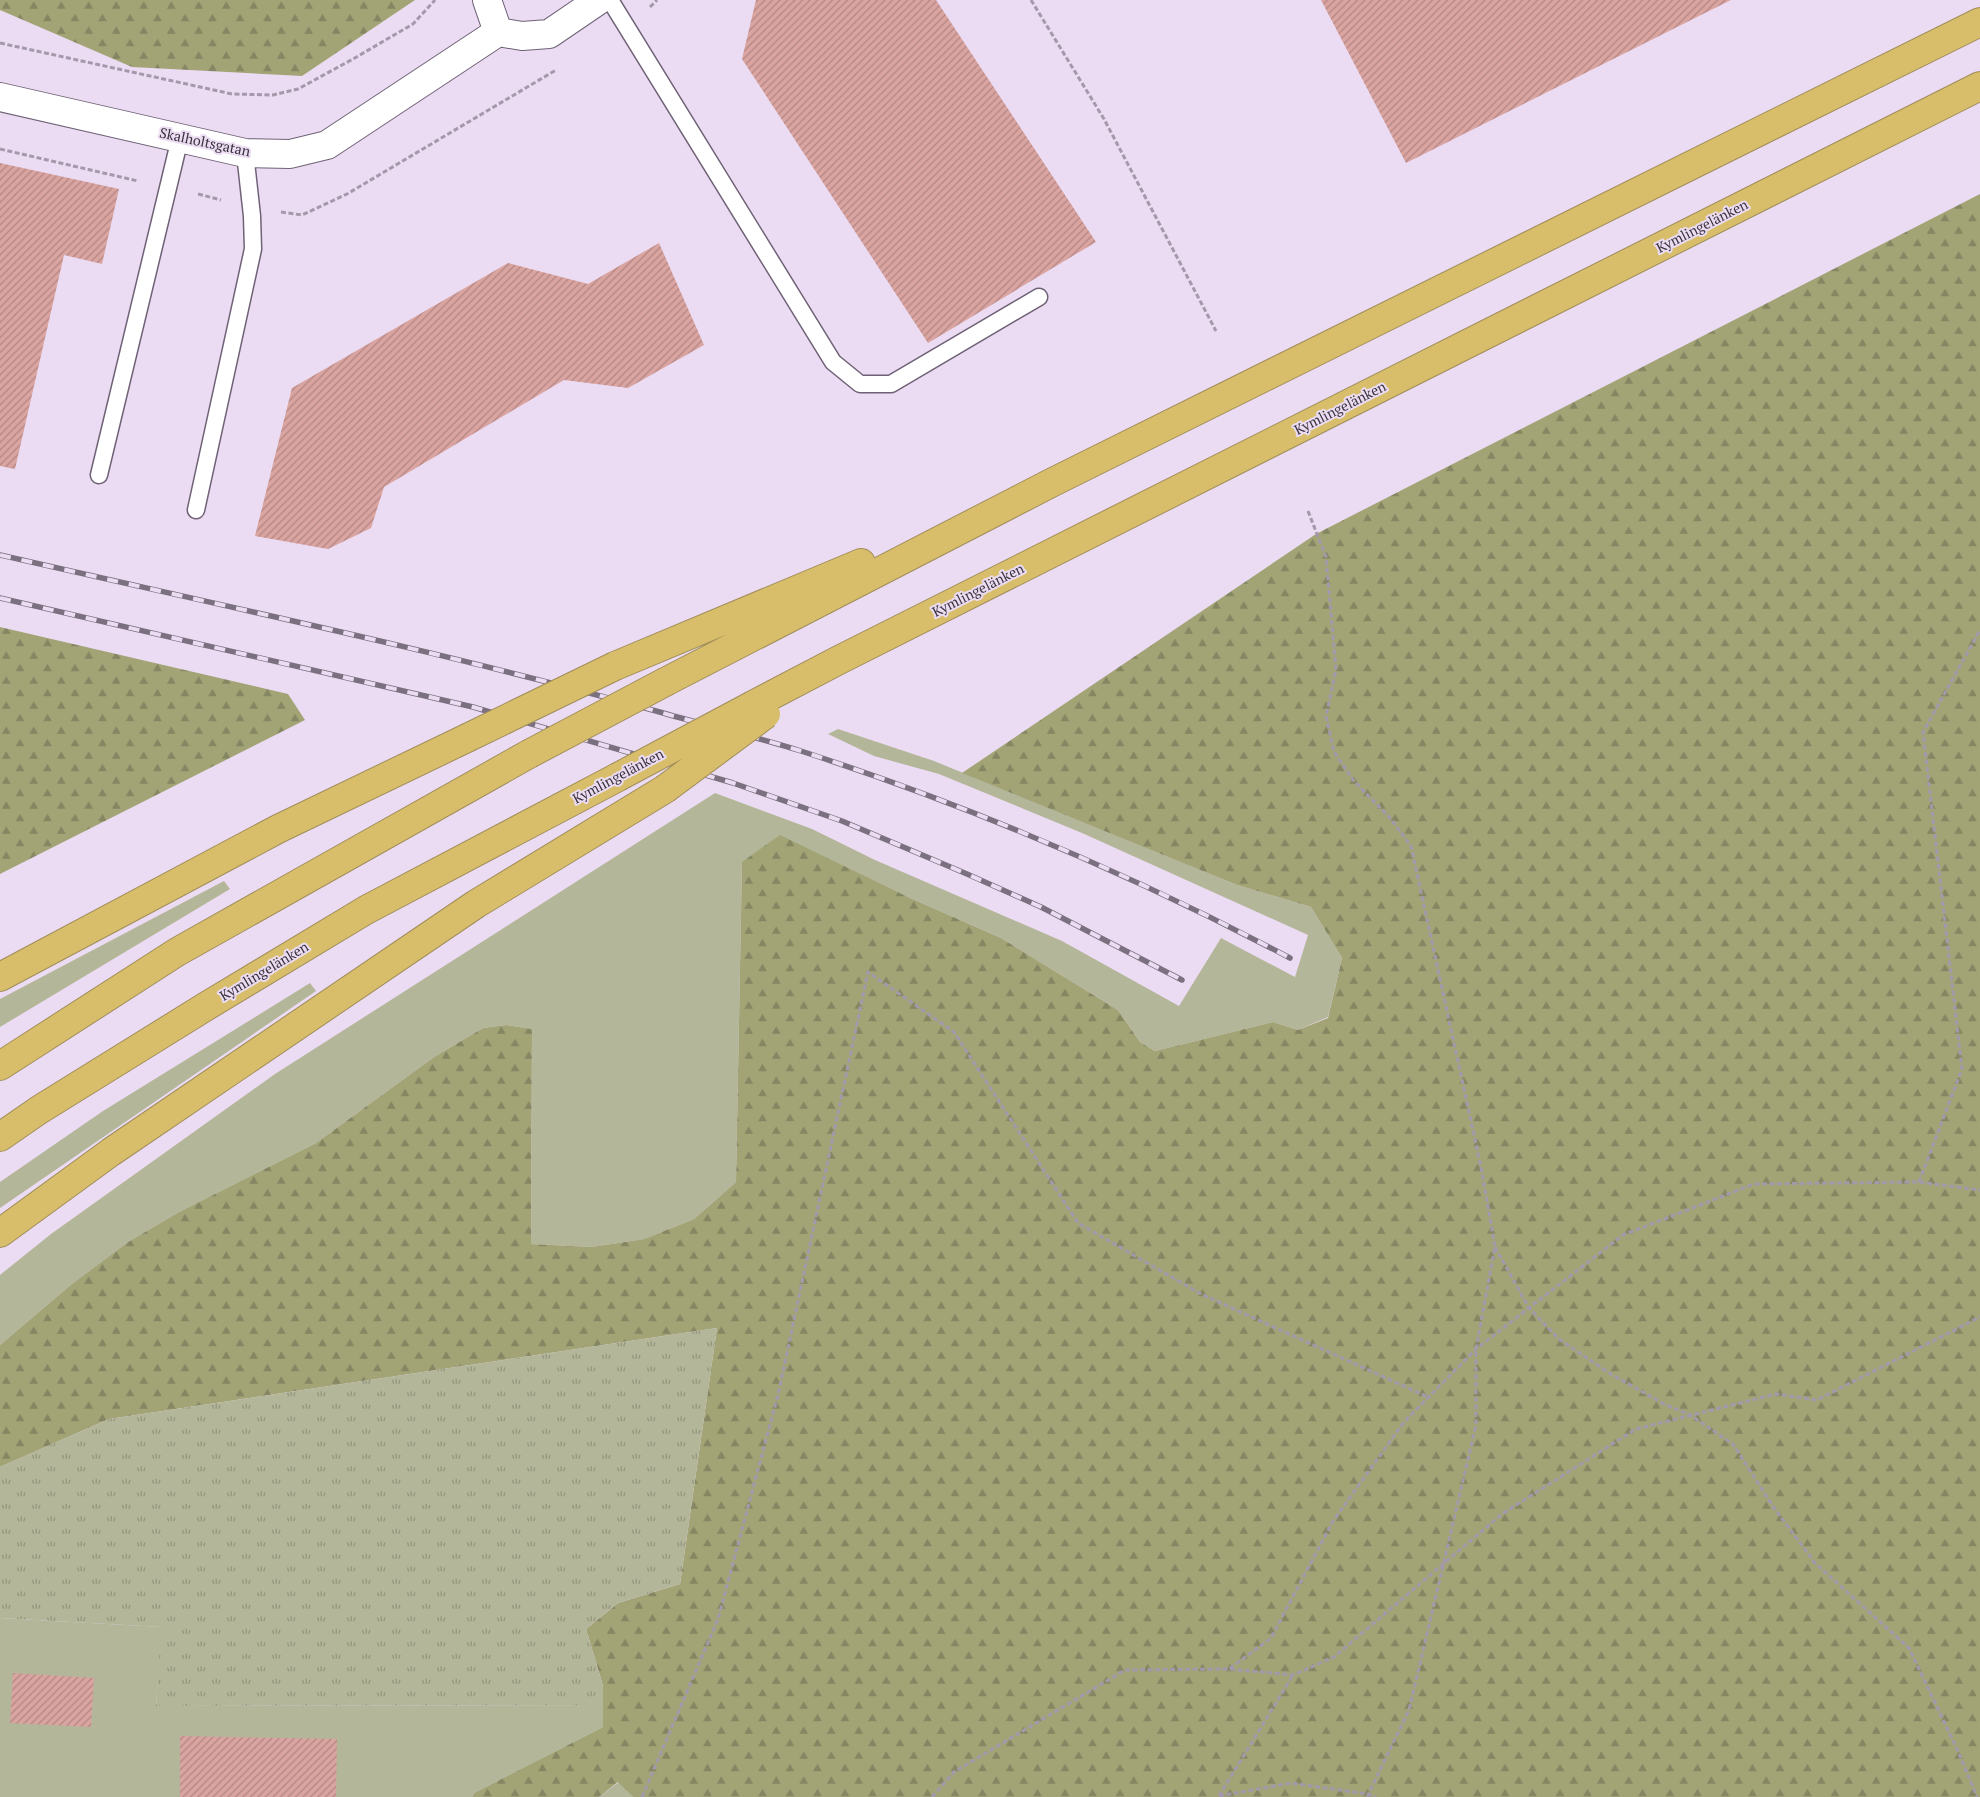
<svg xmlns="http://www.w3.org/2000/svg" width="1980" height="1797" font-family="'PT Serif',serif">
<style>
.green{fill:#b4b699}
.forest{fill:url(#forest-firs)}
.park{fill:url(#park-tufts)}
.building{fill:url(#building-hatch)}
.lines{fill:none;stroke-linecap:round;stroke-linejoin:round}
.lane-casing{stroke:#6f6276;stroke-width:19}
.street-casing{stroke:#6f6276;stroke-width:30}
.highway-casing{stroke:#a08d5a;stroke-width:30}
.path{stroke:#a499aa;stroke-width:3;stroke-dasharray:5 2.5;stroke-linecap:butt}
.lane{stroke:#fff;stroke-width:16}
.street{stroke:#fff;stroke-width:28}
.highway{stroke:#d8be6a;stroke-width:28}
.rail-casing{stroke:#7a707f;stroke-width:5.5}
.rail{stroke:#ebdcf3;stroke-width:4;stroke-dasharray:11;stroke-linecap:butt}
.highway-bridge-casing{stroke:#a08d5a;stroke-width:30;stroke-linecap:butt}
.highway-bridge{stroke:#d8be6a;stroke-width:28}
.labels{text-anchor:middle;stroke-width:4;stroke-linejoin:round;paint-order:stroke}
.street-label{font-size:14px;fill:#39333c;stroke:#ebdcf3}
</style>
<defs>
<pattern id="forest-firs" width="22" height="20" patternUnits="userSpaceOnUse" patternTransform="scale(1.25)"><rect width="22" height="20" fill="#a2a476"/><path d="M5 1l3.5 6h-7zM16 11l3.5 6h-7z" fill="#858662"/></pattern>
<pattern id="park-tufts" width="24" height="20" patternUnits="userSpaceOnUse" patternTransform="scale(1.25)"><rect width="24" height="20" fill="#b4b699"/><path d="M3 7l-1-3M5 7V3M7 7l1-3M15 17l-1-3M17 17v-4M19 17l1-3" fill="none" stroke="#93957e"/></pattern>
<pattern id="building-hatch" width="6" height="6" patternUnits="userSpaceOnUse" patternTransform="scale(1.25)"><rect width="6" height="6" fill="#daa4a0"/><path d="M-1 1l2-2M0 6l6-6M5 7l2-2" fill="none" stroke="#b28684"/></pattern>
</defs>
<rect width="100%" height="100%" fill="#ebdcf3"/>
<path class="green" d="M838,729l96,32 303,124 74,22 31,51 -14,59 -30,13 -25,-8 -118,29 -15,-9 -22,-32 -117,-72 -93,-41 -166,-35 -6,320 -42,37 -50,20 -52,8 -61,-3 1,-215 -26,-4 -23,3 -49,29 -118,86 -137,69 -51,30 -55,41 -73,62v-70l51,-41 224,-160 440,-281 97,36 63,31 187,81 117,65 42,-68 74,39 13,-42 -226,-102 -143,-59 -65,-18 -46,-22z
M224,881l6,8 -230,138v-28z
M310,983l6,8 -316,217v-26l103,-71z
M0,1618l162,9 -6,79 447,-1v22l-129,66 -2,4h-472z
M619,1782l14,15h-34z"/>
<path class="forest" d="M0,0h415l-113,76 -170,-9 -132,-57z
M1980,194v1603h-1347l-15,-15 -19,15h-127l2,-4 129,-66v-41l-17,-57 32,-26 62,-19 37,-256 -608,91 -109,48v-122l73,-62 55,-41 51,-30 137,-69 118,-86 49,-29 23,-3 26,4 -1,215 61,3 52,-8 50,-20 42,-37 6,-320 38,-27 128,62 93,41 117,72 22,32 15,9 118,-29 25,8 30,-12 14,-60 -31,-51 -74,-22 -275,-112 354,-239z
M0,627l288,67 17,26 -305,154z"/>
<path class="park" d="M717,1328l-37,256 -62,19 -32,26 17,57v19l-447,1 5,-79 -161,-9v-151l109,-48z"/>
<path class="building" d="M756,0h180l160,242 -168,101 -186,-284z
M1321,0h410l-325,163z
M0,163l119,26 -17,75 -38,-9 -49,214 -15,-3z
M659,243l45,102 -76,43 -64,-8 -180,107 -13,41 -43,21 -73,-13 37,-148 216,-125 80,21z
M13,1673l81,5 -3,49 -81,-4z
M180,1736l157,3 -1,58h-156z"/>
<g class="lines">
<g class="lane-casing">
<path id="lane" d="M610,0l223,362 27,22h31l148,-87
M99,475l81,-337
M196,510l57,-261 -1,-33 -7,-63"/>
</g>
<g class="street-casing">
<path id="street" d="M487,0l11,32
M0,97l245,56 45,1 37,-9 171,-113 24,4 27,-2 50,-34"/>
</g>
<g class="highway-casing">
<path id="highway" d="M615,666l246,-103
M667,681l386,-199 927,-460
M753,705l86,-45 1141,-574
M0,977l278,-148 189,-91
M0,1066l177,-114 352,-198
M0,1137l39,-27 166,-103 161,-97 252,-133
M0,1233l111,-81 365,-248 189,-115"/>
</g>
<path class="path" d="M1031,0l73,119 112,212
M650,7l7,-7
M0,43l232,51 41,1 25,-6 55,-30 60,-35 22,-24
M0,149l138,32
M198,194l23,6
M281,212l21,3 45,-21 209,-124
M1308,511l18,46 10,113 -10,46 8,36 20,29 37,38 20,27 70,321 14,80 -19,102v76l-33,141 -34,144 -42,87
M1919,1182l43,-113 -39,-337 57,-102
M1495,1247l34,61 30,31 50,34 55,31 26,11 43,29 39,61 43,58 94,85 49,103 19,46
M1230,1669l63,6 41,-18 168,-143 134,-85 140,-35 41,6 163,-83
M1219,1796l72,-13 77,11 8,3
M1219,1796l74,-121
M642,1797l76,-178 60,-224 90,-423 86,60 124,191 123,71 227,103
M932,1797l22,-25 171,-102 104,-1 42,-31 62,-117 71,-99 72,-73 147,-114 131,-51 165,-2 61,8"/>
<use href="#lane" class="lane"/>
<use href="#street" class="street"/>
<use href="#highway" class="highway"/>
<g class="rail-casing">
<path id="rail" d="M0,555c219,50 440,96 656,156 48,14 98,25 145,40 169,55 332,124 489,207
M0,598l473,109 260,76 109,38 125,53 74,33 141,73"/>
</g>
<use href="#rail" class="rail"/>
<g class="highway-bridge-casing">
<path id="highway-bridge" d="M467,738l148,-72
M529,754l138,-73
M618,777l135,-72
M665,789l101,-75"/>
</g>
<use href="#highway-bridge" class="highway-bridge"/>
</g>
<g class="labels">
<g class="street-label">
<text transform="translate(205 142) rotate(12)" y="5">Skalholtsgatan</text>
<text transform="translate(1702 226) rotate(-27)" y="5">Kymlingelänken</text>
<text transform="translate(1340 408) rotate(-27)" y="5">Kymlingelänken</text>
<text transform="translate(978 590) rotate(-27)" y="5">Kymlingelänken</text>
<text transform="translate(618 776) rotate(-28)" y="5">Kymlingelänken</text>
<text transform="translate(264 971) rotate(-31)" y="5">Kymlingelänken</text>
</g>
</g>
</svg>
